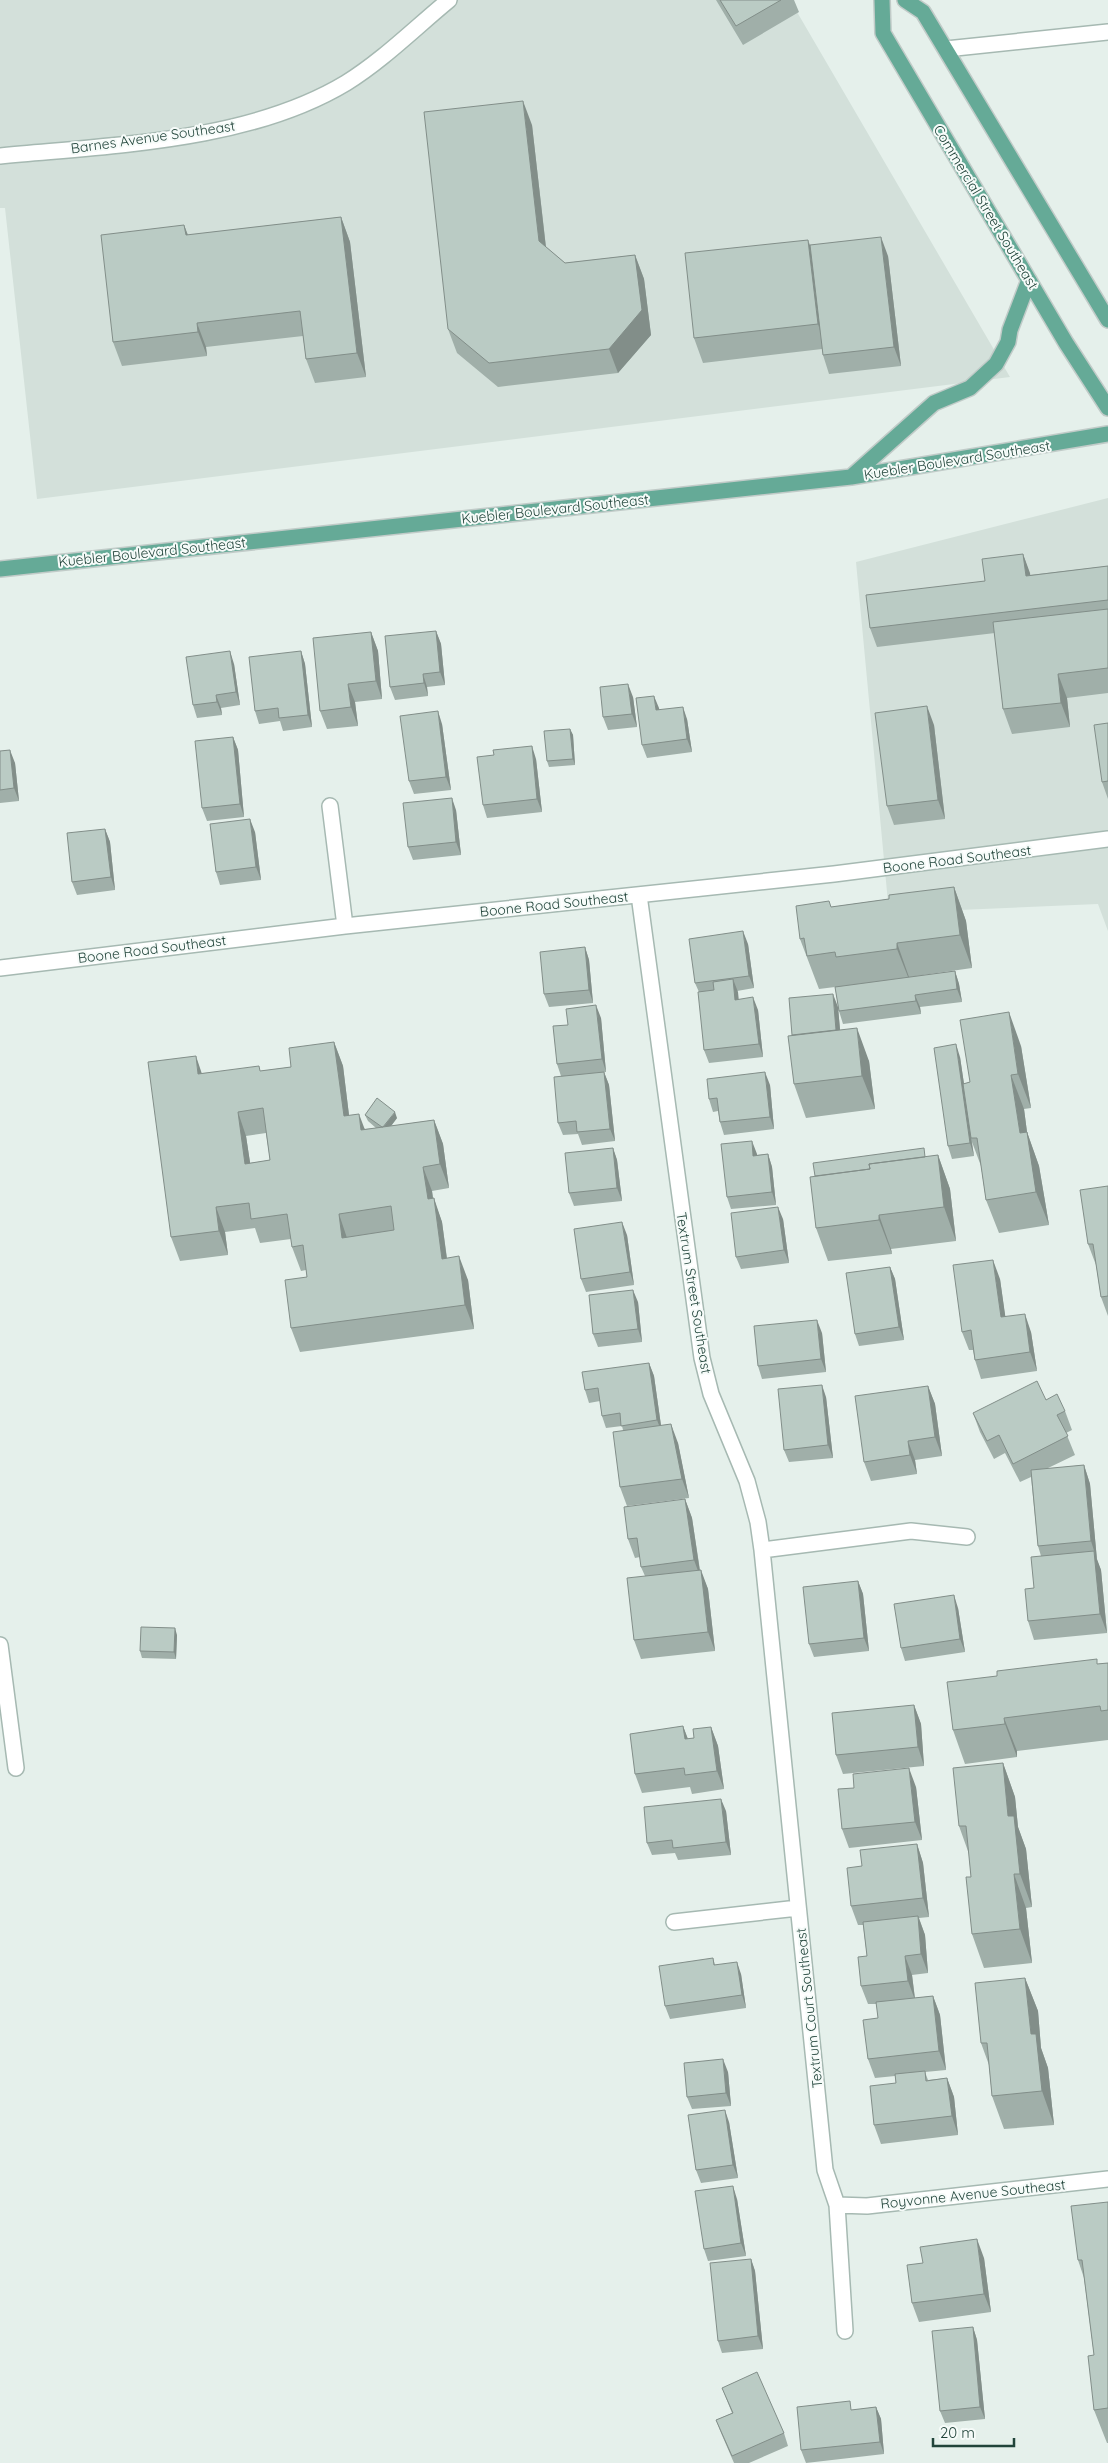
<svg xmlns="http://www.w3.org/2000/svg" width="1108" height="2463" font-family="Quicksand,sans-serif">
<style>
.built{fill:#d3e0da}
.lines{fill:none;stroke-linecap:round;stroke-linejoin:round}
.minor-casing{stroke:#a6b9b2;stroke-width:18}
.major-casing{stroke:#c1cbc8;stroke-width:18}
.minor{stroke:#fff;stroke-width:15}
.major{stroke:#65aa97;stroke-width:15}
.wall{fill:#a0afa9;fill-rule:evenodd}
.shaded-wall{fill:#828e89}
.building{fill:#bacbc4;stroke:#828e89;fill-rule:evenodd}
.labels{text-anchor:middle;stroke-width:4;stroke-linejoin:round;paint-order:stroke}
.street-label{font-size:14px;fill:#21443a;stroke:#f6fbf9}
</style>
<rect width="100%" height="100%" fill="#e5f0eb"/>
<path class="built" d="M0,0h790l220,377 -973,122 -32,-291h-5z
M1108,498v433l-10,-27 -209,9 -33,-351z"/>
<g class="lines">
<g class="minor-casing">
<path id="minor" d="M946,49l162,-17
M0,156c112,-11 248,-14 346,-73 37,-23 69,-55 103,-83
M330,806l15,120
M639,895l63,463 9,36 36,87 11,41 4,28 63,620 12,35 8,126
M0,968l345,-42 489,-52 274,-35
M762,1550l149,-19 56,6
M0,1645l16,123
M674,1922l124,-14
M837,2205l30,1 241,-27"/>
</g>
<g class="major-casing">
<path id="major" d="M882,0l1,33 183,310 42,65
M905,0l18,12 185,308
M851,477l83,-74 36,-15 26,-24 12,-22 2,-12 19,-50
M0,569l851,-92 257,-43"/>
</g>
<use href="#minor" class="minor"/>
<use href="#major" class="major"/>
</g>
<path class="wall" d="M716,0h78l5,12 -56,33z
M532,125l14,122 19,16 70,-8 9,24 7,56 -33,38 -120,14 -41,-34 -9,-24z
M341,217l9,25 16,135 -51,6 -9,-24 -3,-23 -97,11 1,9 -85,10 -9,-24 71,-117 4,10z
M810,245l78,11 13,110 -72,8 -6,-19 -1,-6 -119,14 -9,-25z
M1023,554l7,21 78,-9v127l-41,5 3,29 -58,7 -9,-25 -8,-76 -118,14 -7,-19 115,-47z
M436,631l5,13 4,41 -18,2 1,9 -33,4 -5,-13z
M371,632l7,19 4,48 -27,3 3,24 -31,3 -7,-18z
M301,651l4,13 7,63 -29,4 -3,-10 -21,3 -4,-13z
M234,664l6,41 -19,3 1,7 -25,3 -4,-13z
M633,697l4,30 -29,3 -5,-13z
M659,708v2l28,9 5,33 -45,6 -5,-13z
M1108,723v76l-6,-17z
M442,724l9,66 -37,4 -5,-13z
M934,725l11,94 -51,6 -7,-19z
M570,729l3,6 2,30 -26,2 -2,-6z
M233,737l5,13 6,67 -37,4 -5,-13z
M0,751l15,12 4,38 -19,2z
M494,755l42,4 6,53 -55,6 -4,-13z
M456,810l5,45 -48,5 -5,-13z
M105,829l5,13 5,48 -38,5 -5,-13z
M255,832l6,48 -41,5 -4,-13z
M954,887l12,34 6,47 -63,9 46,-6 4,13 3,18 -42,5 1,7 -78,10 -4,-13 -4,-24 -16,2 -19,-50 31,-32 58,-8z
M748,944l6,44 -17,3 1,8 20,11 5,47 -54,6 -5,-13 -5,-58 -4,-9z
M585,947l4,13 4,43 -44,4 -5,-13z
M838,1007l2,23 29,31 6,48 -69,9 -12,-34 -2,-49z
M601,1018l5,54h-2l5,13 6,56 -33,4 -4,-11 -15,1 -5,-12 3,-47 -4,-12 11,-39z
M334,1042l9,24 6,49 16,14 11,-1 -8,-7 -3,-6 32,3 -6,8 43,-6 9,24 6,44 -17,3 1,7 9,24 5,36 21,22 6,49 -174,23 -9,-24 16,-51 -1,-7 -5,1 -9,-24 -1,-8 -31,4 -5,-15 -30,4 3,23 -48,6 -9,-24 31,-164 59,-2 30,-4zM266,1133l4,27 -20,3 -4,-27z
M1021,1046l10,62 -7,1 3,23 12,34 10,59 -50,8 -13,-33 -5,-34 -9,-24 2,14 -22,3 -4,-13 12,-89 4,27 6,-2z
M770,1085l4,44 -50,6 -4,-13 -2,-11 -5,1 -4,-13z
M613,1148l4,12 5,41 -48,5 -5,-13z
M757,1154v1l11,-1 4,13 4,38 -45,4 -4,-12z
M938,1155l12,34 6,52 -65,8 1,5 -64,7 -12,-33 111,-71z
M1108,1186v130l-7,-19 -5,-32 -8,-21z
M783,1219l6,44 -48,6 -5,-12z
M627,1235l7,50 -48,7 -5,-13z
M890,1267l5,12 9,61 -45,6 -4,-12z
M1000,1279l5,37 26,16 6,39 -56,8 -6,-19 -2,-10h-4l-7,-18z
M638,1302l4,40 -44,5 -5,-13z
M822,1333l4,39 -64,7 -4,-13z
M649,1363l5,13 7,49 17,18 11,55 -62,8 -7,-19 3,-57 -1,-4 -16,2 -4,-12 -2,-15 -11,2 -4,-13z
M928,1386l7,18 7,52 -27,4 2,14 -46,7 -7,-19z
M826,1397l7,61 -44,4 -5,-12z
M1046,1400l19,11 7,19 -6,3 9,22 -29,14 38,-4 6,19 7,76 4,10 6,63 -73,7 -6,-19 6,-33 7,-32 -3,-10 -7,-69 -11,5 -15,-29 -11,6 -14,-27 -7,-19z
M685,1499l7,19 8,52 8,19 7,62 -74,8 -7,-19 11,-64 -4,-9 -1,-10 -5,1 -7,-19z
M858,1581l5,13 6,57 -55,6 -5,-13z
M958,1608l7,44 -60,9 -4,-13z
M177,1635l-1,24 -34,-1 -2,-7z
M1108,1663v77l-91,11v6l-52,7 -12,-34 145,-66z
M914,1705l7,19 3,42 -81,8 -7,-19z
M683,1726l5,13 6,-1 17,-11 7,19 6,43 -32,5 -2,-7 -48,6 -7,-19z
M1003,1763l12,34 3,30 8,22 6,58 -6,1 6,55 -48,5 -12,-34 -1,-57 -2,-23 -10,-28z
M916,1787l6,53 -73,8 -7,-19z
M726,1811l5,44 -53,5 -3,-7 -23,2 -5,-12z
M917,1844l6,19 6,54 -10,1 6,17 3,38 -16,2 3,23 18,-2 7,19 6,55 -21,2 3,8 19,-2 7,19 4,38 -77,9 -7,-19 22,-42 -1,-7 -20,2 -7,-19 10,-41 -1,-14h-9l-7,-18 6,-30 -4,-31h-5l-7,-19 11,-40z
M713,1958l2,7 26,9 5,34 -76,11 -5,-13z
M1025,1978l13,33 3,37 7,20 6,57 -50,4 -12,-33 -3,-31 -8,-22z
M728,2072l3,34 -39,3 -5,-12z
M729,2122l9,56 -37,5 -5,-13z
M737,2199l9,57 -38,5 -4,-12z
M1108,2202v241h-1l-13,-33v-55l-10,-77 -6,-18z
M984,2258l7,54 -72,10 -7,-19 11,-40z
M751,2259l4,12 8,78 -41,4 -4,-12z
M973,2327l4,13 8,79 -40,4 -5,-12z
M722,2388l62,45 4,13 -39,17h-15l-13,-30 -5,-13 16,-7z
M876,2407l5,12 3,35 -78,9 -5,-13 52,-40z"/>
<path class="shaded-wall" d="M523,101l9,24 16,141 -9,-25z
M341,217l9,25 16,135 -9,-24z
M184,225l9,24 -7,-14z
M881,237l7,19 13,110 -7,-19z
M808,240l9,24 9,85 -8,-25z
M635,255l9,24 7,56 -33,38 -9,-24z
M197,323l9,24 1,9 -9,-24z
M1023,554l7,19 3,22 -7,-19z
M436,631l5,13 4,41 -5,-13z
M371,632l7,19 4,48 -6,-18z
M230,651l4,13 6,41 -4,-13z
M301,651l4,13 7,63 -4,-12z
M423,674l4,13 1,9 -4,-13z
M1058,674l9,24 3,29 -9,-24z
M348,684l7,18 3,24 -7,-19z
M628,684l5,13 4,30 -5,-13z
M216,695l5,13 1,7 -5,-13z
M654,696l5,12 2,15 -5,-13z
M927,706l7,19 11,94 -7,-19z
M683,707l4,12 5,33 -5,-13z
M438,711l4,13 9,66 -5,-13z
M570,729l3,6 2,30 -2,-6z
M233,737l5,13 6,67 -4,-13z
M532,746l4,13 6,53 -5,-13z
M10,750l5,13 4,38 -5,-13z
M452,798l4,12 5,45 -5,-13z
M250,819l5,13 6,48 -5,-13z
M105,829l5,13 5,48 -4,-13z
M954,887l12,34 6,47 -12,-33z
M743,931l5,13 6,44 -5,-12z
M897,943l12,34 1,5 -13,-33z
M585,947l4,13 4,43 -4,-13z
M955,971l4,13 3,18 -5,-13z
M733,979l5,13 2,20 -5,-12z
M833,994l5,13 4,45 -5,-12z
M915,995l5,12 1,7 -5,-13z
M753,997l5,13 5,47 -4,-13z
M596,1005l5,13 5,54 -4,-13z
M1009,1012l12,34 10,62 -13,-34z
M857,1028l12,33 6,48 -13,-33z
M334,1042l9,24 9,74 -8,-24z
M956,1044l4,13 12,81h-1l3,18 -4,-13z
M196,1056l8,24 -6,-6z
M604,1072l5,13 6,56 -5,-12z
M765,1072l5,13 4,44 -4,-12z
M1011,1075l13,34 3,23 12,34 10,59 -13,-33 -16,-59z
M238,1112l8,24 8,52 -9,-24z
M395,1112l2,6 -12,16 -2,-6z
M359,1114l9,24 -7,-8z
M434,1120l9,24 6,44 -9,-24z
M752,1141l5,13 1,15 -5,-13z
M613,1148l4,12 5,41 -5,-13z
M768,1154l4,13 4,38 -4,-13z
M938,1155l12,34 6,52 -12,-34z
M423,1167l9,24 4,32 -8,-24z
M434,1198l8,24 8,61 -8,-24z
M216,1207l9,25 3,23 -9,-24z
M778,1207l5,12 6,44 -5,-13z
M339,1214l8,24h-5z
M879,1215l12,34 1,5 -13,-34z
M622,1222l5,13 7,50 -4,-13z
M459,1256l9,24 6,49 -9,-24z
M993,1260l7,19 8,56 -7,-18z
M890,1267l5,12 9,61 -5,-13z
M633,1290l5,12 4,40 -4,-13z
M1025,1314l6,18 6,39 -7,-19z
M817,1320l5,13 4,39 -5,-13z
M649,1363l5,13 8,57 -5,-13z
M822,1385l4,12 7,61 -5,-13z
M928,1386l7,18 7,52 -7,-19z
M671,1424l7,19 11,55 -7,-19z
M908,1441l7,19 2,14 -7,-19z
M1084,1465l6,19 7,76 -6,-19z
M685,1499l7,19 9,61 -7,-19z
M1094,1551l7,19 6,63 -7,-19z
M701,1570l7,19 7,62 -7,-19z
M858,1581l5,13 6,57 -5,-13z
M954,1595l4,13 7,44 -5,-13z
M175,1628l2,7 -1,24 -2,-7z
M914,1705l7,19 3,42 -6,-19z
M1004,1718l13,33v6l-12,-33z
M683,1726l7,19 -5,-6z
M711,1727l7,19 6,43 -7,-18z
M1003,1763l12,34 3,30 8,22 6,58 -12,-33 -12,-58z
M909,1768l7,19 6,53 -7,-18z
M721,1799l5,12 5,44 -5,-13z
M917,1844l6,19 6,54 -6,-19z
M1014,1874l12,34 6,55 -12,-34z
M918,1916l7,19 3,38 -7,-19z
M905,1956l7,19 3,25 -7,-19z
M737,1962l4,12 5,34 -4,-13z
M1025,1978l13,33 3,37 7,20 6,57 -12,-34 -11,-57z
M933,1996l7,19 6,55 -7,-19z
M723,2059l5,13 3,34 -5,-13z
M947,2078l7,19 4,38 -6,-19z
M725,2110l4,12 9,56 -5,-13z
M733,2186l4,13 9,57 -5,-13z
M977,2239l7,19 7,54 -7,-18z
M751,2259l4,12 8,78 -5,-13z
M973,2327l4,13 8,79 -5,-12z
M876,2407l5,12 3,35 -4,-12z"/>
<path class="building" d="M720,0h61l-45,26z
M523,101l16,140 26,22 70,-8 7,55 -33,39 -120,14 -41,-34 -24,-217z
M341,217l16,136 -51,6 -6,-48 -103,12 1,9 -85,10 -12,-107 83,-10 2,10z
M881,237l13,110 -71,8 -13,-110z
M808,240l10,84 -124,14 -9,-85z
M1023,554l3,22 82,-10v34l-238,28 -4,-33 119,-14 -3,-22z
M1108,609v59l-50,6 3,29 -58,6 -10,-87z
M436,631l4,41 -17,2 1,9 -34,4 -5,-51z
M371,632l5,49 -28,3 3,23 -31,4 -7,-73z
M230,651l6,41 -20,3 1,7 -24,3 -7,-48z
M301,651l7,64 -29,3 -1,-10 -23,3 -6,-54z
M628,684l4,30 -29,3 -3,-30z
M654,696l2,14 27,-3 4,32 -45,6 -6,-47z
M927,706l11,94 -51,6 -12,-93z
M438,711l8,66 -37,4 -9,-65z
M1108,723v58l-6,1 -8,-57z
M570,729l3,30 -26,2 -3,-30z
M233,737l7,67 -38,4 -7,-67z
M532,746l5,53 -54,6 -6,-48 17,-2 -1,-5z
M10,750l4,38 -14,2v-39z
M452,798l4,44 -48,5 -5,-44z
M250,819l6,48 -40,5 -6,-48z
M105,829l6,48 -39,5 -5,-49z
M954,887l6,48 -63,8v6l-61,8 -1,-5 -28,4 -3,-18 -4,1 -4,-33 33,-5 2,6 58,-8v-4z
M743,931l6,45 -54,7 -6,-44z
M585,947l4,43 -45,4 -4,-42z
M955,971l2,18 -42,6 1,6 -77,10 -4,-24z
M733,979l2,21 18,-3 6,47 -55,6 -6,-58 16,-2 -1,-8z
M833,994l3,36 -44,5 -3,-37z
M596,1005l6,54 -45,5 -4,-38 15,-1 -2,-16z
M1009,1012l9,62 -7,1 9,58 7,-1 9,60 -50,8 -9,-62h-6l-8,-54 7,-2 -10,-62z
M857,1028l5,48 -68,8 -6,-48z
M334,1042l10,74 15,-2 2,16 73,-10 6,44 -17,3 5,32 6,-1 8,61 17,-3 6,49 -174,23 -6,-48 22,-3 -4,-32 -11,2 -5,-33 -36,5 -2,-16 -33,4 3,24 -48,6 -23,-175 48,-6 2,18 61,-8 1,5 31,-4 -2,-19zM263,1108l7,52 -25,4 -7,-52zM391,1206l3,24 -52,8 -3,-24z
M956,1044l14,99 -22,3 -14,-98z
M604,1072l6,57 -33,3 -1,-11 -18,2 -4,-46z
M765,1072l5,45 -50,5 -3,-24 -8,1 -2,-20z
M377,1098l18,14 -12,15h-1l-17,-12z
M752,1141l1,15 15,-2 4,38 -45,5 -6,-53z
M613,1148l4,40 -48,5 -4,-40z
M924,1148l1,9 -56,7 1,5 -55,7 -2,-13z
M938,1155l6,52 -65,8v5l-63,8 -6,-51 60,-8 -1,-5z
M1108,1186v110l-7,1 -8,-53h-5l-8,-54z
M778,1207l6,43 -48,7 -5,-44z
M622,1222l8,50 -49,7 -7,-50z
M993,1260l8,57 24,-3 5,38 -55,8 -4,-30 -9,2 -9,-67z
M890,1267l9,60 -44,7 -9,-61z
M633,1290l5,39 -45,5 -4,-39z
M817,1320l4,39 -63,7 -4,-40z
M649,1363l8,57 -36,6 -1,-13 -18,3 -4,-28 -13,2 -3,-18z
M1037,1381l9,19 11,-6 8,17 -8,4 11,21 -55,28 -14,-29 -12,6 -14,-28z
M822,1385l6,60 -44,5 -6,-61z
M928,1386l7,51 -27,4 2,14 -46,7 -9,-66z
M671,1424l11,55 -62,8 -7,-55z
M1084,1465l7,76 -53,5 -7,-76z
M685,1499l9,61 -53,7 -4,-29 -9,1 -4,-32z
M1094,1551l6,63 -72,7 -3,-32 9,-1 -3,-31z
M701,1570l7,62 -74,8 -7,-62z
M858,1581l6,57 -55,6 -6,-57z
M954,1595l6,44 -59,9 -7,-44z
M141,1627l34,1 -1,24 -34,-1z
M1097,1659v5l11,-1v47l-7,1 -1,-5 -96,12 1,6 -52,6 -6,-48 50,-6v-5z
M914,1705l4,42 -82,8 -4,-42z
M683,1726l2,13 9,-1 -1,-9 18,-2 6,44 -32,4 -1,-7 -49,6 -5,-40z
M1003,1763l5,53h6l6,58h-6l6,55 -48,5 -6,-57h5l-5,-51h-7l-6,-58z
M909,1768l6,54 -73,7 -4,-40 16,-1 -1,-14z
M721,1799l5,43 -53,6 -1,-8 -25,3 -3,-36z
M917,1844l6,54 -72,8 -4,-38 15,-2 -2,-16z
M918,1916l3,38 -16,2 3,25 -47,5 -3,-29 9,-1 -4,-34z
M713,1958l1,7 23,-3 5,33 -77,11 -6,-40z
M1025,1978l6,56h5l6,57 -50,5 -5,-53h-6l-6,-60z
M933,1996l6,55 -71,8 -5,-39 15,-2 -2,-16z
M723,2059l3,34 -39,4 -3,-34z
M925,2071l1,10 21,-3 5,38 -78,9 -4,-39 26,-3 -1,-9z
M725,2110l8,55 -37,5 -8,-55z
M733,2186l8,57 -37,6 -9,-58z
M1108,2202v206l-14,2 -6,-54 6,-1 -12,-95h-4l-7,-54z
M977,2239l7,55 -72,9 -5,-38 16,-2 -3,-16z
M751,2259l7,77 -40,5 -8,-78z
M973,2327l7,80 -40,4 -8,-80z
M757,2372l27,61 -52,23 -16,-36 17,-7 -11,-25z
M850,2401l1,9 25,-3 4,35 -79,8 -4,-43z"/>
<g class="labels">
<g class="street-label">
<text transform="translate(153 137) rotate(-8)" y="5">Barnes Avenue Southeast</text>
<text transform="translate(986 207) rotate(59)" y="5">Commercial Street Southeast</text>
<text transform="translate(957 460) rotate(-9)" y="5">Kuebler Boulevard Southeast</text>
<text transform="translate(555 509) rotate(-6)" y="5">Kuebler Boulevard Southeast</text>
<text transform="translate(152 552) rotate(-6)" y="5">Kuebler Boulevard Southeast</text>
<text transform="translate(957 859) rotate(-7)" y="5">Boone Road Southeast</text>
<text transform="translate(554 904) rotate(-6)" y="5">Boone Road Southeast</text>
<text transform="translate(152 949) rotate(-7)" y="5">Boone Road Southeast</text>
<text transform="translate(694 1293) rotate(81)" y="5">Textrum Street Southeast</text>
<text transform="translate(809 2008) rotate(-96)" y="5">Textrum Court Southeast</text>
<text transform="translate(973 2194) rotate(-6)" y="5">Royvonne Avenue Southeast</text>
</g>
</g>
<path d="M933 2438v8h81v-8" fill="none" stroke="#21443a" stroke-width="2.5"/>
<text x="940" y="2438" font-size="15" fill="#21443a" stroke="#f6fbf9" stroke-width="4" paint-order="stroke">20 m</text>
</svg>
